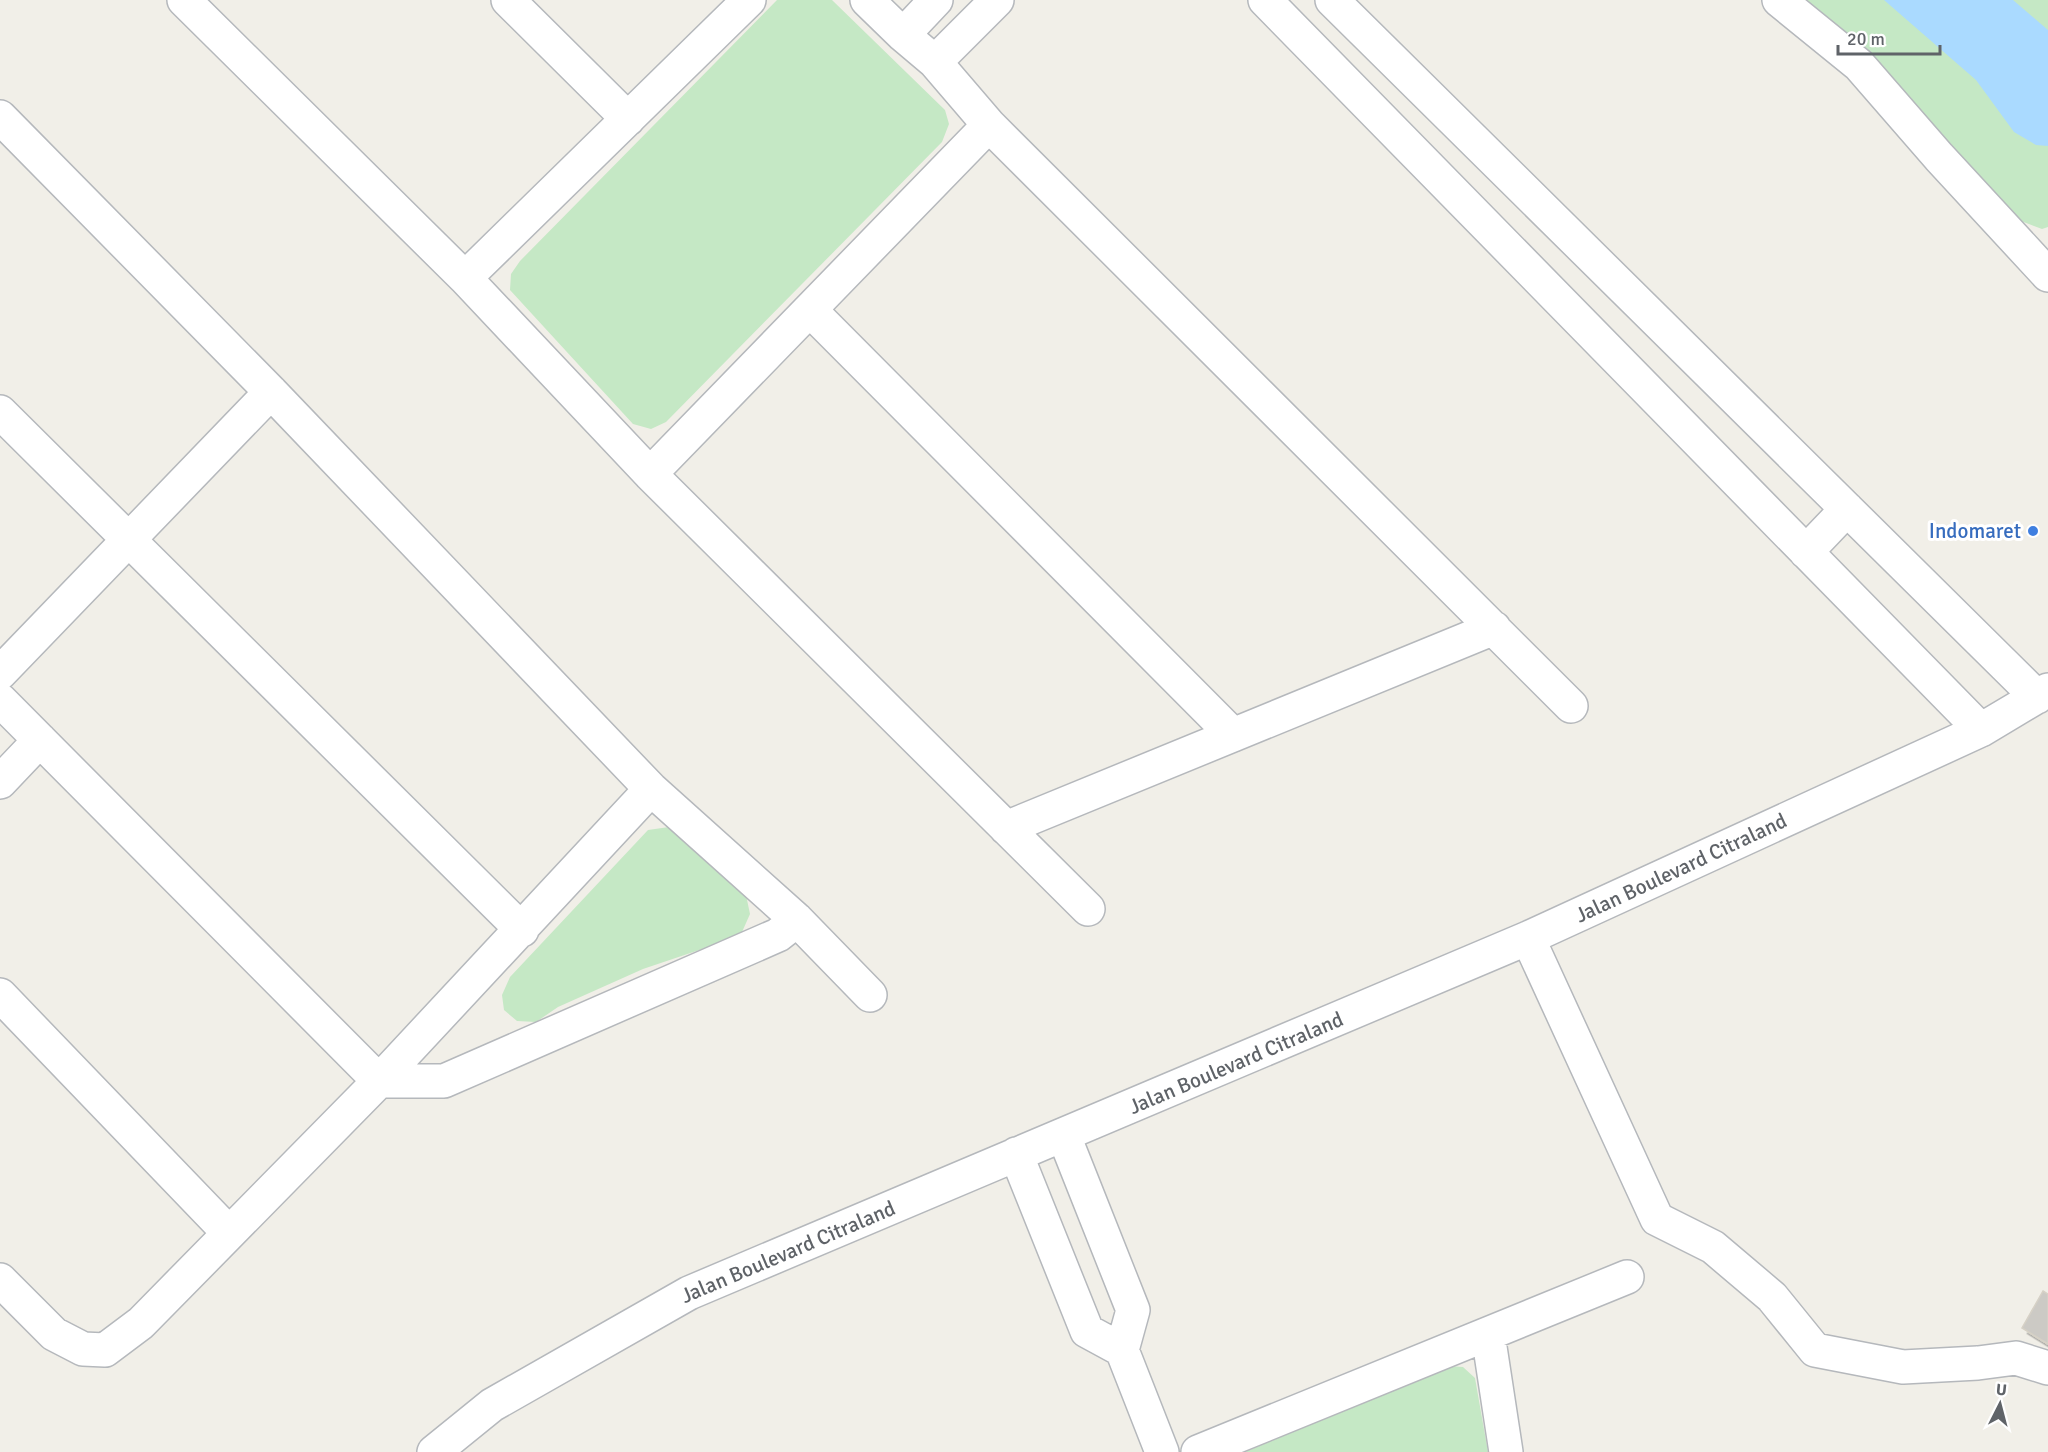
<svg xmlns="http://www.w3.org/2000/svg" width="2048" height="1452" font-family="Signika,sans-serif">
<style>
.green{fill:#c5e8c5}
.water{fill:#aadaff}
.building{fill:#cccac5;stroke:#d6d1c6;stroke-width:1.5;filter:url(#shadow)}
.lines{fill:none;stroke-linecap:round;stroke-linejoin:round}
.minor-casing{stroke:#b5b8bc;stroke-width:36}
.minor{stroke:#fff;stroke-width:33}
.shop-dot{fill:#3f7fe0;stroke:#fff;stroke-width:2}
.labels{text-anchor:middle;stroke-width:6;stroke-linejoin:round;paint-order:stroke}
.shop-label{font-size:21px;fill:#366cbe;stroke:#fff;text-anchor:end}
.street-label{font-size:21px;fill:#5f6368;stroke:#fff}
</style>
<defs>
<filter id="shadow"><feDropShadow dx="5.5" dy="5.5" stdDeviation="0" flood-color="#0004"/></filter>
</defs>
<rect width="100%" height="100%" fill="#f1efe8"/>
<path class="green" d="M777,0h55l113,110 4,14 -7,18 -276,280 -15,7 -18,-5 -123,-134 1,-16 9,-13z
M1802,0h246v227l-6,2 -21,-8z
M669,827l77,68 4,19 -8,18 -19,10 -80,27 -85,38 -22,15 -19,-1 -13,-11 -2,-15 8,-18 138,-147z
M1449,1366l14,1 12,11 13,74h-243z"/>
<path class="water" d="M1884,0h129l35,30v116l-12,-1 -22,-13 -38,-52z"/>
<path class="building" d="M2043,1291l5,3v50l-26,-16z"/>
<g class="lines">
<g class="minor-casing">
<path id="minor" d="M184,0l281,278 185,196 438,435
M508,0l120,119
M867,0l36,35 32,27 54,63 582,581
M1265,0l716,730
M1332,0l705,697
M1779,0l80,65 80,92 109,118
M903,35l33,-35
M935,62l62,-62
M0,117l271,275 380,397 146,131 73,75
M465,278l284,-278
M810,310l423,425
M0,412l522,518
M650,474l339,-349
M1806,552l41,-43
M0,673l271,-281
M0,700l379,381h65l334,-146 19,-15
M0,782l40,-42
M1006,828l488,-200
M1528,938l129,281 56,28 59,50 43,53 88,17 75,-4 38,-5 32,10
M0,995l229,238
M1064,1136l69,174 -11,40 40,102
M1016,1154l71,177 35,19
M0,1280l54,54 29,15 22,1 36,-27 238,-242 272,-292
M1488,1334l18,118
M434,1452l58,-47 197,-112 839,-355 453,-208 67,-40
M1198,1452l429,-175"/>
</g>
<use href="#minor" class="minor"/>
</g>
<circle class="shop-dot" cx="2033" cy="531" r="6"/>
<g class="labels">
<g class="shop-label">
<text x="2021" y="538">Indomaret</text>
</g>
<g class="street-label">
<text transform="translate(1681 868) rotate(-25)" y="7">Jalan Boulevard Citraland</text>
<text transform="translate(1236 1063) rotate(-23)" y="7">Jalan Boulevard Citraland</text>
<text transform="translate(788 1252) rotate(-23)" y="7">Jalan Boulevard Citraland</text>
</g>
</g>
<g transform="translate(2000 1404) rotate(6)" stroke="#ffffff" stroke-width="4.5" paint-order="stroke">
<path d="M0-4.5L10 22L0 15L-10 22Z" fill="#5f6368"/>
<text y="-9" font-size="16" font-weight="bold" text-anchor="middle" fill="#5f6368">U</text>
</g>
<path d="M1838 45v9h102v-9" fill="none" stroke="#5f6368" stroke-width="3"/>
<text x="1847" y="45" font-size="18" fill="#5f6368" stroke="#ffffff" stroke-width="4.5" paint-order="stroke">20 m</text>
</svg>
